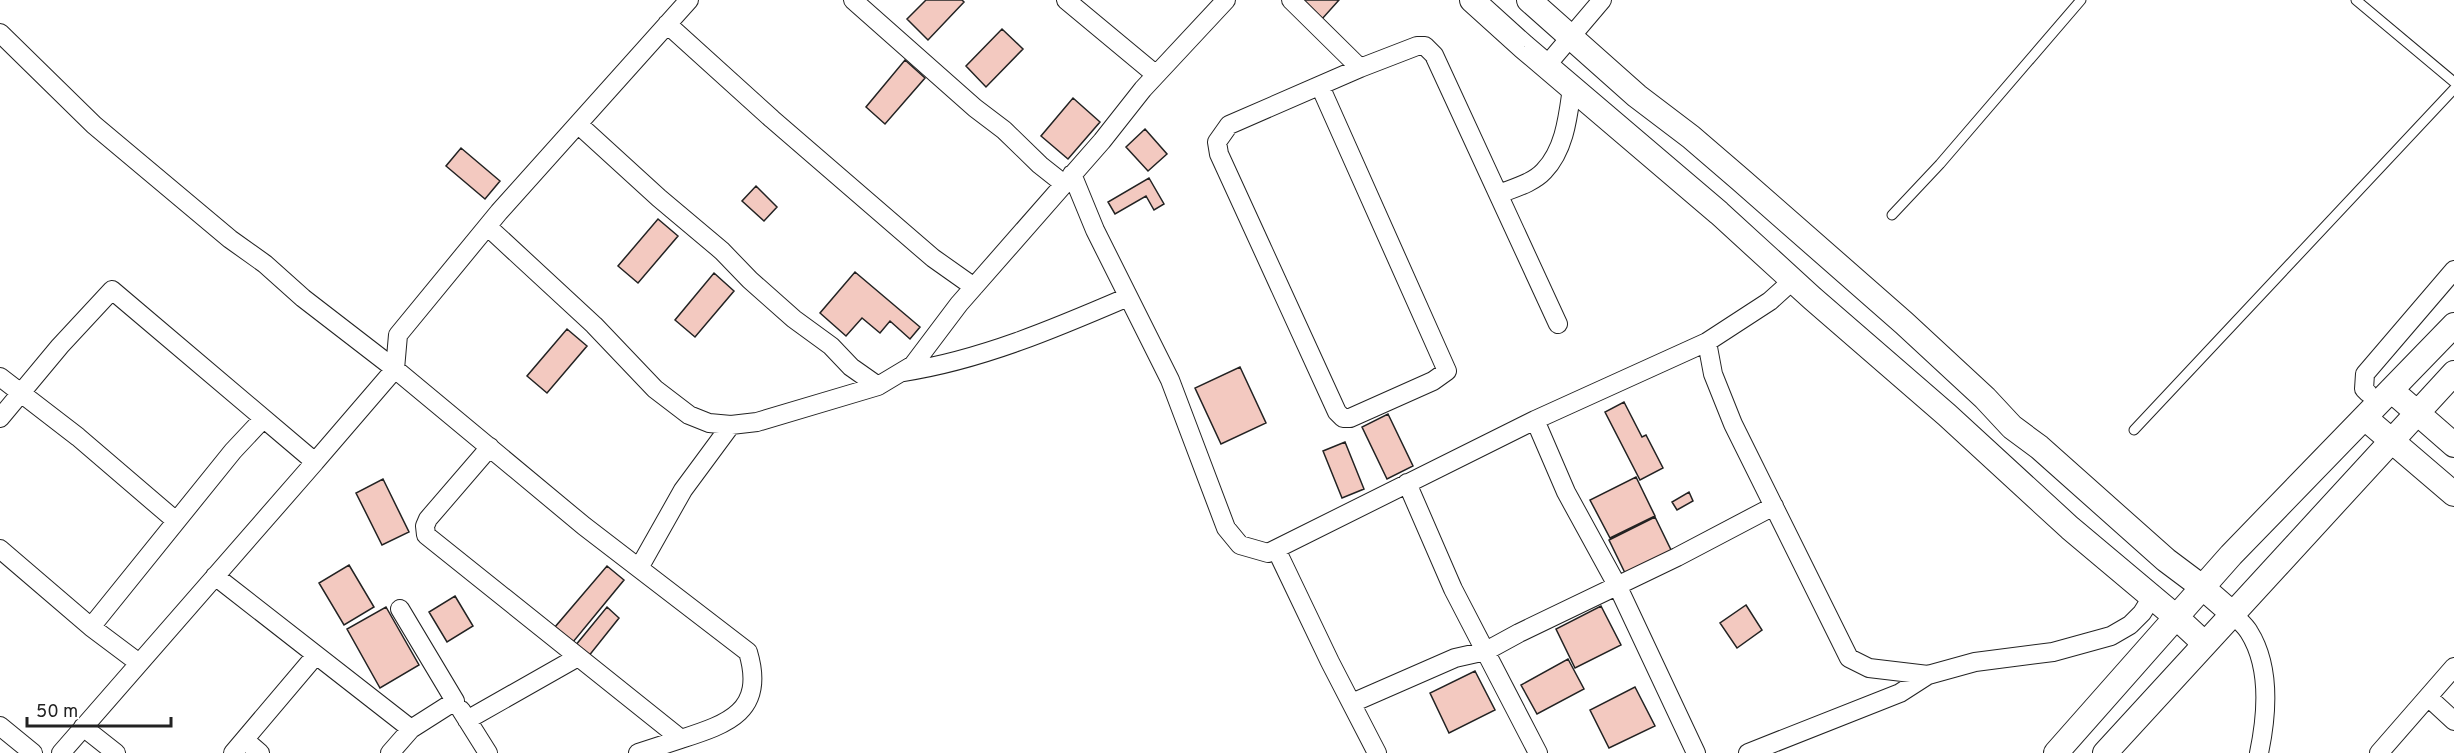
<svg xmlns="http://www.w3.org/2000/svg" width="2454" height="753" font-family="Overpass,sans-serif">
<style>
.building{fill:#f3c9c0;stroke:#222;stroke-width:1.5}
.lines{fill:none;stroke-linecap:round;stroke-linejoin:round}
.lane-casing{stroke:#222;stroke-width:11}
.street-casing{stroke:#222;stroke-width:20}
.secondary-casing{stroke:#222;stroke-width:26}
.lane{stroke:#fff;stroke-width:9}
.street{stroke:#fff;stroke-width:18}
.secondary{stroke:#fff;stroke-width:24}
</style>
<rect width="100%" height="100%" fill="#fff"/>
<path class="building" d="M926,0h36l2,2 -36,38 -21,-21z
M1302,0h37l-17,19z
M1002,29l21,20 -37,38 -20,-21z
M905,60l20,18 -40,46 -19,-17z
M1073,98l27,24 -32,37 -27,-23z
M1145,129l22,25 -19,17 -22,-24z
M461,148l39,33 -15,18 -39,-33z
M1149,178l15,26 -10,6 -8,-14 -31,18 -7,-12z
M756,186l21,21 -13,14 -22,-20z
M658,219l20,17 -40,47 -20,-17z
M855,272l65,55 -10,12 -20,-18 -10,12 -18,-15 -16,18 -26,-23z
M714,273l20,18 -39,46 -20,-17z
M567,329l20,17 -40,47 -20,-17z
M1240,367l26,56 -45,21 -26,-56z
M1624,402l18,35 4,-2 17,33 -23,12 -35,-68z
M1388,414l25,52 -26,13 -25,-52z
M1345,442l19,47 -22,9 -19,-47z
M1636,477l19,39 -45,22 -20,-38z
M383,479l26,53 -27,13 -26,-52z
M1689,492l4,9 -16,9 -5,-8z
M1655,517l18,37 -46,23 -18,-37z
M349,565l25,42 -30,18 -25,-42z
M607,566l17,14 -51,62 -18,-15z
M455,596l18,30 -26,16 -18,-30z
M1746,605l16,25 -25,18 -17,-25z
M1601,606l20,39 -46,23 -19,-39z
M386,607l33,58 -39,23 -33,-59z
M607,607l12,11 -31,39 -13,-11z
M1568,659l16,30 -47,25 -16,-29z
M1475,671l20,39 -46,23 -19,-40z
M1635,687l20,39 -46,22 -19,-38z"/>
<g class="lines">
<g class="lane-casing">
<path id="lane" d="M2356,0l98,82
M1892,215l48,-51 141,-164
M2134,430l320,-341"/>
</g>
<g class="street-casing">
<path id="street" d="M853,0l122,108 29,22 36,35 24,19
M1066,0l89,74
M1291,0l69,68 57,-22h8l9,9 124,269
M667,24l105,95 161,139 41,29
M0,33l94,92 136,114 35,25 38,34 92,71 3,-34 101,-123 190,-212
M1546,66l56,-66
M1320,86l127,285 -14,10 -83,37h-7l-6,-6 -118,-258 -2,-12 12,-17 131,-57
M579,125l80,73 63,53 28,29 44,39 37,27 20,21 27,19
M1072,174l23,56 75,150 56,148 14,17 28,8 267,-133 172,-78 63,-41 22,-20
M1499,194c15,-6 34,-11 45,-23 21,-22 24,-55 28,-83
M488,227l106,98 61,64 34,26 20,8 22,2 26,-3 121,-36 35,-21 46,-61 143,-163 41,-52 83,-89
M1707,342l6,32 20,50 116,234 20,10 59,7 47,-13 78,-10 58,-16 19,-11 12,-12 10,-16
M903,372c78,-12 153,-44 225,-75
M0,377l78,60 98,84
M2368,393l-4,-4 1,-15 89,-104
M0,418l60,-72 52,-56 203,172 80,-93 189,157 164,126c18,60 -21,72 -67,87l-255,-204 -1,-9 3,-7 62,-72
M1535,420l31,72 52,95 78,166
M1407,483l46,106 85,164
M0,549l91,78 48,36
M1276,549l54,113 47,91
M639,568l44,-78 48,-65
M215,576l196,153 44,-28 -55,-92
M2233,614c5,6 12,11 16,18 22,35 18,83 10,121
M91,627l142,-176 30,-32
M2428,697l26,24
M1352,703l103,-45 31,-7 33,-18 158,-76 97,-51
M461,710l27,43
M467,720l111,-63
M0,726l33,27
M83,727l33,26
M245,740l15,13
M61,753l254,-291
M233,753l83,-98
M390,753l21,-24
M638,753l43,-14
M1748,753l152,-60 28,-18
M2379,753l75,-86"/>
</g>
<g class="secondary-casing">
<path id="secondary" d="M1472,0l52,47 195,166 93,85 135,117 123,113 106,89 29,27
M1529,0l108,96 54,41 50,43 163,143 81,75 27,29 27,20 127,113 36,27 31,27
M2391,390l63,55
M2365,418l89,76
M2056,753l175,-198 223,-230
M2105,753l349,-380"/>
</g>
<use href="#lane" class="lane"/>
<use href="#street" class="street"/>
<use href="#secondary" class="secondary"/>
</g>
<path d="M27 717v9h144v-9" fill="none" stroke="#222222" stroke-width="3"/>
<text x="36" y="717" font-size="18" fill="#222222" stroke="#ffffff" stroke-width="4.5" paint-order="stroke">50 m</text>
</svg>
